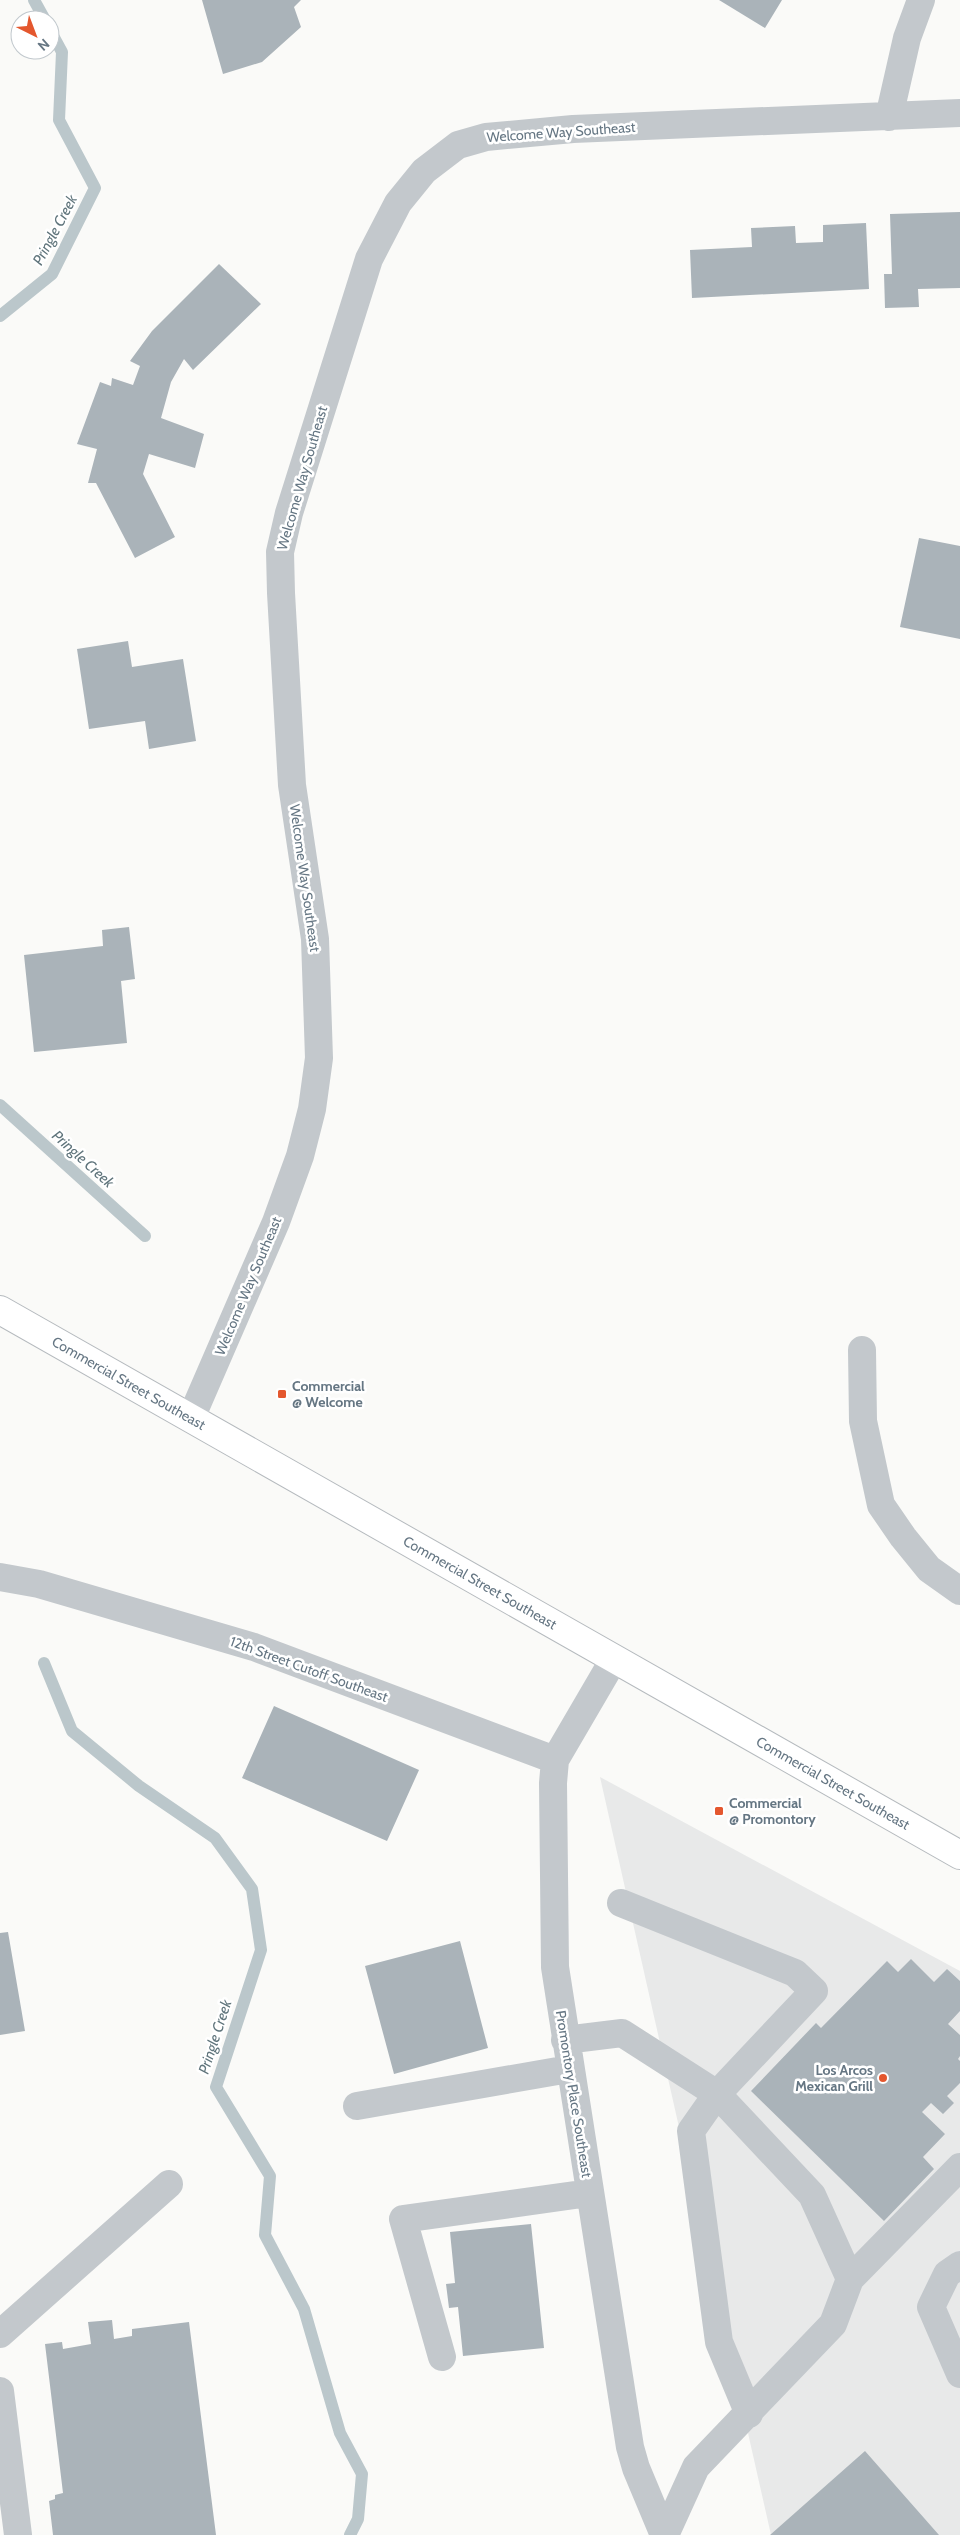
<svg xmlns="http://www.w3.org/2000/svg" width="960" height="2535" font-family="Cabin,sans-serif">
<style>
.built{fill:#e8e9e9}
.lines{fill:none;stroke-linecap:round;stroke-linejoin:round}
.stream{stroke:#bbc7cb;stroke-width:12}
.building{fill:#aab3b9}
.major-casing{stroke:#b5babe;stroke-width:30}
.minor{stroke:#c3c8cc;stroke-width:28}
.major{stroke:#fff;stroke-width:28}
.poi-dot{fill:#e4572e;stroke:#fff;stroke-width:2}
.labels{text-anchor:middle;stroke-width:5;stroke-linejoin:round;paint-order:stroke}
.street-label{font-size:14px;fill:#657683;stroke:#fff}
.poi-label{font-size:14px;font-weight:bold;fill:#657683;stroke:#fff;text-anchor:start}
.water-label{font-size:15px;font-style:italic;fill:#60757c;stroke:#fff}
</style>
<rect width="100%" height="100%" fill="#fafaf8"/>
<path class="built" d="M600,1777l360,194v564h-189z"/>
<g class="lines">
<path class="stream" d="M34,0l11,20
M0,316l52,-42 43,-86 -36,-68 3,-68 -12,-22
M0,1105l145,131
M44,1663l28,68 67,55 76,52 37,51 9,61 -45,137 54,89 -5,59 39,74 36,124 22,41 -4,45 -8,16"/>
</g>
<path class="building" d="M202,0h99l-7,7 7,20 -39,35 -39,12z
M719,0h63l-17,28z
M960,212v76l-42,1 1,18 -34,1 -1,-34h8l-2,-60z
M866,223l3,66 -177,9 -2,-48 62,-3 -1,-19 44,-2 1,17 27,-1v-17z
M219,264l42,40 -68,66 -9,-11 -13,23 -10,36 43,16 -9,34 -46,-14 -6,20 32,63 -40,21 -39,-75h-8l9,-34 -20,-5 23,-62 11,4 1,-8 21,7 7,-19 -10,-5 22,-30z
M919,538l41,8v93l-60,-12z
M128,641l4,26 51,-8 13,82 -47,8 -4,-28 -56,8 -12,-80z
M129,927l6,52 -14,2 6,62 -93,9 -10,-97 79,-9 -1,-16z
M274,1706l145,64 -32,71 -145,-63z
M8,1932l17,99 -25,4v-102z
M460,1941l28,107 -94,26 -29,-108z
M911,1959l23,23 13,-13 13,12v30l-12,13 12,11v21l-2,3 2,2v22l-13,13 7,7 -11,11 -12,-11 -9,9 23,22 -22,23 11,12 -50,52 -133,-130 65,-68 5,5 66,-67 11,11z
M531,2224l13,124 -81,8 -5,-49 -9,1 -3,-24 9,-1 -5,-51z
M112,2320l2,19 18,-3v-7l57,-7 27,213h-163l-4,-34 6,-2v-4l8,-2 -18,-149 17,-2 1,7 28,-5 -3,-22z
M865,2451l74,84h-169z"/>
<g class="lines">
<g class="major-casing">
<g id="major">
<path id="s1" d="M0,1310l960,545"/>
</g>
</g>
<path class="minor" d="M889,117l18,-79 14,-38
M862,1350l1,71 18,84 22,32 26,32 31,22
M191,1418l85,-196 24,-66 12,-47 7,-51 -4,-119 -23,-154 -11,-192 -1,-41 9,-39 80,-254 29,-56 26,-32 34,-26 28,-8 87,-8 387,-16
M0,1577l39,7 215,63 301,113
M614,1659l-59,101 -2,23 2,184 75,480 6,21 28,67
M621,1903l174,70 19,18 -97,103 -26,37 28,211 30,72
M565,2040l57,-7 95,61 95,101 38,84
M357,2106l212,-37
M960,2265l-13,9 -16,33 29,67
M0,2334l169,-150
M442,2357l-39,-138 186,-26
M0,2391l18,144
M665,2535l31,-68 137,-143 17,-45 110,-112"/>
<use href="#major" class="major"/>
</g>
<g class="poi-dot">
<rect x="277" y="1389" width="10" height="10" rx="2.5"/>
<rect x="714" y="1806" width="10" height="10" rx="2.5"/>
<circle cx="883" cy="2078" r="5"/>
</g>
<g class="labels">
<g class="street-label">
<text transform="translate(561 132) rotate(-4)" y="5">Welcome Way Southeast</text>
<text transform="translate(302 478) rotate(-74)" y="5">Welcome Way Southeast</text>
<text transform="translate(305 878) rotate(82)" y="5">Welcome Way Southeast</text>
<text transform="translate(248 1286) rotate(-67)" y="5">Welcome Way Southeast</text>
<text dy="5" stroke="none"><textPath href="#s1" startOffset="148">Commercial Street Southeast</textPath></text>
<text dy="5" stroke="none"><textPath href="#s1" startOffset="552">Commercial Street Southeast</textPath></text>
<text transform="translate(309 1669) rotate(20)" y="5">12th Street Cutoff Southeast</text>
<text dy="5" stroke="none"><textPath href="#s1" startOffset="958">Commercial Street Southeast</textPath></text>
<text transform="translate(574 2094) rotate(81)" y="5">Promontory Place Southeast</text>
</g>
<g class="poi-label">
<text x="292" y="1391">Commercial<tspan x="292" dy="16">@ Welcome</tspan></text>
<text x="729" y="1808">Commercial<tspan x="729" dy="16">@ Promontory</tspan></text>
<text x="873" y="2075" text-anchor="end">Los Arcos<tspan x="873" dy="16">Mexican Grill</tspan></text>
</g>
<g class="water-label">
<text transform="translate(55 230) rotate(-62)" y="5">Pringle Creek</text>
<text transform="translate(83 1159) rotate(42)" y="5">Pringle Creek</text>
<text transform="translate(215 2037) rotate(-72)" y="5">Pringle Creek</text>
</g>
</g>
<g transform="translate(35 35) rotate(138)"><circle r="24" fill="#ffffff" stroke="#c1c8cd"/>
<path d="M0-4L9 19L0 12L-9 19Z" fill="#e4572e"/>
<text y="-8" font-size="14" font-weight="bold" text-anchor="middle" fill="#657683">N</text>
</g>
</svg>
